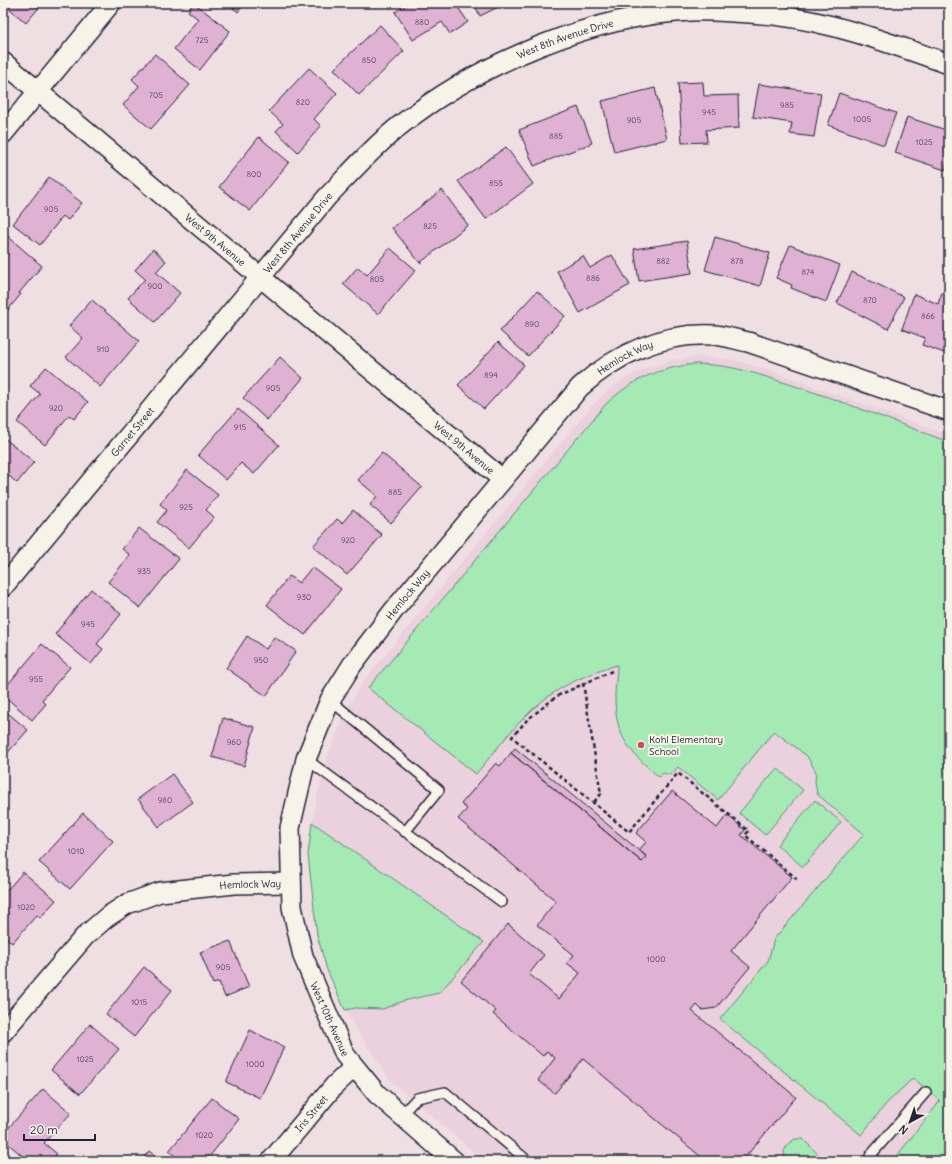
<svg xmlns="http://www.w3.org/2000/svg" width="952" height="1164" font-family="Delius,sans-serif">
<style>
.built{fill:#ebd1de}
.green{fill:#a5e9b5;stroke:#648678}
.building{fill:#dfb1d3;stroke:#22223b}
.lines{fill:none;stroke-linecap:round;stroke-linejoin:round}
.service-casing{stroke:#22223b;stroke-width:12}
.minor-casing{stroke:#22223b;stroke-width:22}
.path{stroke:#22223b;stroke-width:2.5;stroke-dasharray:4 3;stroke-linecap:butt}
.service{stroke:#f7f3e8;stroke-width:9}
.minor{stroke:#f7f3e8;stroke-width:19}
.poi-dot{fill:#d1495b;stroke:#f7f3e8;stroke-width:1.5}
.labels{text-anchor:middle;stroke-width:4;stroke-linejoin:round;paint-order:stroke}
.number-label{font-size:8px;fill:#514661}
.street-label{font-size:10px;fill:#22223b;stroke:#f7f3e8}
.poi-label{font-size:10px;fill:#22223b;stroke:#f7f3e8;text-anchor:start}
</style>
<rect width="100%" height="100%" fill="#f0dfe2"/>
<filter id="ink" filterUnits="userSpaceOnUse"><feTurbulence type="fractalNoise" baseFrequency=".025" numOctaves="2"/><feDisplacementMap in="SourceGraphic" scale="8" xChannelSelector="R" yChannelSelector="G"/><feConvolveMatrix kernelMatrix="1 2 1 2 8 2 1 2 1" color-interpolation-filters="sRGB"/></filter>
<g filter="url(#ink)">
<path class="built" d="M702,356l33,4 40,12 174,63v726h-465l-93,-80 -40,-59 -24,-52 -10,-35 -9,-80 8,-56 10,-39 24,-57 15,-24 229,-276 23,-20 25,-13 29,-10z"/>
<path class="green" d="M694,364c37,0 63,10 98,21 53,17 105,38 157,57v719h-56l47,-60 -27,-23 -27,26 -25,31 -141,-116 48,-58 6,-22 90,-105 -47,-40 -2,-13 1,-9 -9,-16 -33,-25 -56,69 -40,-33 -7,8 -8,-2 -4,4c-29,-25 -44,-39 -44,-81 0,-10 2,-21 2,-31 -18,6 -36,12 -52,21 -36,19 -63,57 -89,88l-108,-86 237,-283c27,-26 52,-36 89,-41z
M777,768l26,22 -38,45 -26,-22z
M815,800l26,22 -38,45 -26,-22z
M312,822l172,120 -45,51 -36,8 -20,8 -28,-1 -10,2 -18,-40 -10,-35 -9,-80z
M795,1139h8l22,22h-40l-1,-10 4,-7z"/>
<path class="building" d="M3,3h40l-17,20z
M194,3l36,28 -30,39 -26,-21 24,-30 -10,-8z
M227,3h18l-7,9z
M409,3h46l13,19 -18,12 -8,-12 -29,18 -18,-28z
M474,3h32l-26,13z
M937,3h12v5z
M380,25l24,26 -45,44 -25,-26z
M155,54l35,31 -39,44 -28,-24 16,-19 -7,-7z
M309,68l28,25 -23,26 7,7 -23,26 -22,-21 7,-7 -14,-13z
M703,82l1,14 34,-1 1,33 -33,2 1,12 -25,1 -4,-60z
M759,84l62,9 -7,44 -24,-3 2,-11 -39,-6z
M655,88l12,51 -53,13 -12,-51z
M839,93l57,20 -12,32 -56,-20z
M578,107l14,36 -58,23 -15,-36z
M907,117l42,14v26l-4,13 -50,-17z
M259,137l30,25 -39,49 -31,-24z
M506,147l27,37 -47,35 -28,-38z
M49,177l33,26 -14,17 -5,-4 -23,29 -27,-21z
M442,190l26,35 -48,38 -28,-35z
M4,233l38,33 -23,27 2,1 -14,17 -4,-3z
M715,237l55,16 -10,33 -55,-16z
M687,241l5,32 -53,8 -5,-32z
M790,245l50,20 -14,37 -35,-14 1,-3 -16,-7z
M390,248l26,22 -38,44 -35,-30 15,-17 9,8z
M153,249l13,12 -10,11 24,21 -25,29 -27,-24 17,-19 -10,-9z
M612,255l18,30 -50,28 -23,-42 26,-15 7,12z
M852,272l52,25 -16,32 -51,-26z
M537,291l28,25 -37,40 -28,-25z
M942,292l7,3v53l-2,6 -25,-9 3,-7 -23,-9 12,-35 24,10z
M92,300l47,41 -39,46 -34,-30 17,-19 -14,-12z
M498,342l26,23 -40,44 -26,-24z
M280,357l23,21 -36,42 -24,-22z
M46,367l42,35 -14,17 -5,-4 -24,30 -28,-23 23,-28 -10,-8z
M238,409l41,36 -25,29 -13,-11 -15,17 -28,-25z
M3,437l31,25 -17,21 -8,-7 -6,8z
M382,453l40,34 -31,36 -21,-18 7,-9 -19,-16z
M187,470l31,25 -12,15 8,7 -25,31 -32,-26 10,-12 -7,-6z
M3,493l5,4 -5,6z
M353,510l29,25 -35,40 -34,-29 24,-27 5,4z
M139,528l40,31 -39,49 -32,-26 22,-27 -8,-6z
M312,567l29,22 -36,46 -38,-30 22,-29 10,7z
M91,589l30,25 -24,30 6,5 -12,15 -36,-30z
M247,636l19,13 8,-12 22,14 -30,45 -40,-28z
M42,644l28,23 -28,33 4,4 -14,16 -29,-25v-5z
M3,709l25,21 -25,28z
M223,718l32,9 -11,39 -32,-9z
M515,748l132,109 -5,5 -131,-109z
M511,753l131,109 5,-5 -8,-7 7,-8 -10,-9 36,-42 45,37 10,-13 18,15 -4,5 51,42 -61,74 19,16 -34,41 -14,2 -5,-5 -5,6 104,86 -54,64h-36l-123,-102 -28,34 -2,-1 -15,-12 17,-22 -8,-7 -4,5 -50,-42 3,-3 -35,-30 47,-57 36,31 -15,19 30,25 21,-26 -13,-10 7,-8 -37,-30 19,-24 -98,-82 9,-10 -6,-5 35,-41 4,3z
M172,774l21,28 -34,25 -21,-28z
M83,813l30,28 -43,48 -31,-27z
M23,872l33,28 -16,18 -3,-3 -25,28 -9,-8v-48l4,3z
M230,941l19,46 -24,10 -6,-15 -6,2 -13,-32z
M144,967l28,23 -38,47 -28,-23z
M90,1024l29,25 -39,45 -29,-24z
M250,1030l34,17 -24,51 -34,-16z
M43,1089l28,24 -27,30 13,11 -7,7h-22l-25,-22v-5z
M212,1098l27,21 -33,42h-25l-12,-10z
M149,1151l12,10h-20z"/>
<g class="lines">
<g class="service-casing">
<path id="service" d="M330,700l109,90 -34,42
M306,759l196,143
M401,1115l16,-17 28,-6 83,69
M876,1161l-6,-5 56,-64"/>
</g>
<g class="minor-casing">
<g id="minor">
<path id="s1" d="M3,62l499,417"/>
<path d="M3,134l108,-131"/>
<path id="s2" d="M3,587l324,-390c24,-25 48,-52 76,-74 77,-60 191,-108 288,-112 25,-1 58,2 83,4 60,7 118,29 175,49"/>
<path id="s3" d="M3,1032l82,-96 22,-19 20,-13 33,-12 74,-8 56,-1"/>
<path id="s4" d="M271,1161l63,-75 19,-18"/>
<path id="s5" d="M454,1161l-77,-67 -32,-39 -42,-99 -11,-49 -2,-79 16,-69 24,-59 22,-35 42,-55 186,-223c38,-34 84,-55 135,-52 11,1 22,5 33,7l201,69"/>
</g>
</g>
<path class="path" d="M612,671l-55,25 -30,24 -15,17 117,95 49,-59 71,58 -4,4 52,44
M583,683l18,111 -8,9"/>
<use href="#service" class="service"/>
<use href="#minor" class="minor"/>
</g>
</g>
<circle class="poi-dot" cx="641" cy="745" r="4"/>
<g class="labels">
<g class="number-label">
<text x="422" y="25">880</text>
<text x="202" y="43">725</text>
<text x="369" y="63">850</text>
<text x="156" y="98">705</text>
<text x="303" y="105">820</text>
<text x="787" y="108">985</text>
<text x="709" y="115">945</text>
<text x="862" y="122">1005</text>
<text x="634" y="123">905</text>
<text x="556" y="139">885</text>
<text x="924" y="145">1025</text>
<text x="254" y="177">800</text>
<text x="496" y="186">855</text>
<text x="51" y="212">905</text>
<text x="430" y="229">825</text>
<text x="663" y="264">882</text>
<text x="737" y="264">878</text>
<text x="808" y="275">874</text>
<text x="593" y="281">886</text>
<text x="377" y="282">805</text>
<text x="155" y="289">900</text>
<text x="870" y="303">870</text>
<text x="928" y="319">866</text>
<text x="532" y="327">890</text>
<text x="103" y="352">910</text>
<text x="491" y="378">894</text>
<text x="273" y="391">905</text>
<text x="56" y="411">920</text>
<text x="240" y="430">915</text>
<text x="395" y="495">885</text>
<text x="186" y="510">925</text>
<text x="348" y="543">920</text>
<text x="144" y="574">935</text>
<text x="304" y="600">930</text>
<text x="88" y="627">945</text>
<text x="261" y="663">950</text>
<text x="36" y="682">955</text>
<text x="234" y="745">960</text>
<text x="165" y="803">980</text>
<text x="76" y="854">1010</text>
<text x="26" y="910">1020</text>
<text x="656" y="962">1000</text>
<text x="223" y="970">905</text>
<text x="139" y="1005">1015</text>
<text x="85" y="1062">1025</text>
<text x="255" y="1067">1000</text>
<text x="204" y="1138">1020</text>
</g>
<g class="street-label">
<text dy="4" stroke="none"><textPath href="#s2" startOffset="797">West 8th Avenue Drive</textPath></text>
<text dy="4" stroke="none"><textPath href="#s2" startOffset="461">West 8th Avenue Drive</textPath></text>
<text dy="4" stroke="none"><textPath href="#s1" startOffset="277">West 9th Avenue</textPath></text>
<text dy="4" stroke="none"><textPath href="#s5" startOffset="979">Hemlock Way</textPath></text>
<text dy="4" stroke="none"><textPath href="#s2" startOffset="202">Garnet Street</textPath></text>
<text dy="4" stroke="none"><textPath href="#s1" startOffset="601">West 9th Avenue</textPath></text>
<text dy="4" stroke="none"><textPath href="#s5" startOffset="655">Hemlock Way</textPath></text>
<text dy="4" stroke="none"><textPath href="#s3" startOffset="305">Hemlock Way</textPath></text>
<text transform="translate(330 1019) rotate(66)" y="4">West 10th Avenue</text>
<text dy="4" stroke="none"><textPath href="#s4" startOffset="62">Iris Street</textPath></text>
</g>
<g class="poi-label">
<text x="649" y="743">Kohl Elementary<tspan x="649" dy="12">School</tspan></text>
</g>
</g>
<rect width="952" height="1164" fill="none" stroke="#f7f3e8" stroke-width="16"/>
<rect x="8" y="8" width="936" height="1148" fill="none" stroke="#22223b" stroke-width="1.5" filter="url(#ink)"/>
<g transform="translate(910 1122) rotate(220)" stroke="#f7f3e8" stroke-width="3" paint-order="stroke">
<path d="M0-3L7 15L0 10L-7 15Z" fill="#22223b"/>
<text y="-6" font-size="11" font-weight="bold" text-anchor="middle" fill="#22223b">N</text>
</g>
<path d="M24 1134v6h71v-6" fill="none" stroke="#22223b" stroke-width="2"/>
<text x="30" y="1134" font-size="12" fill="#22223b" stroke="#f7f3e8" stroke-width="3" paint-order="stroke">20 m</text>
</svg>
